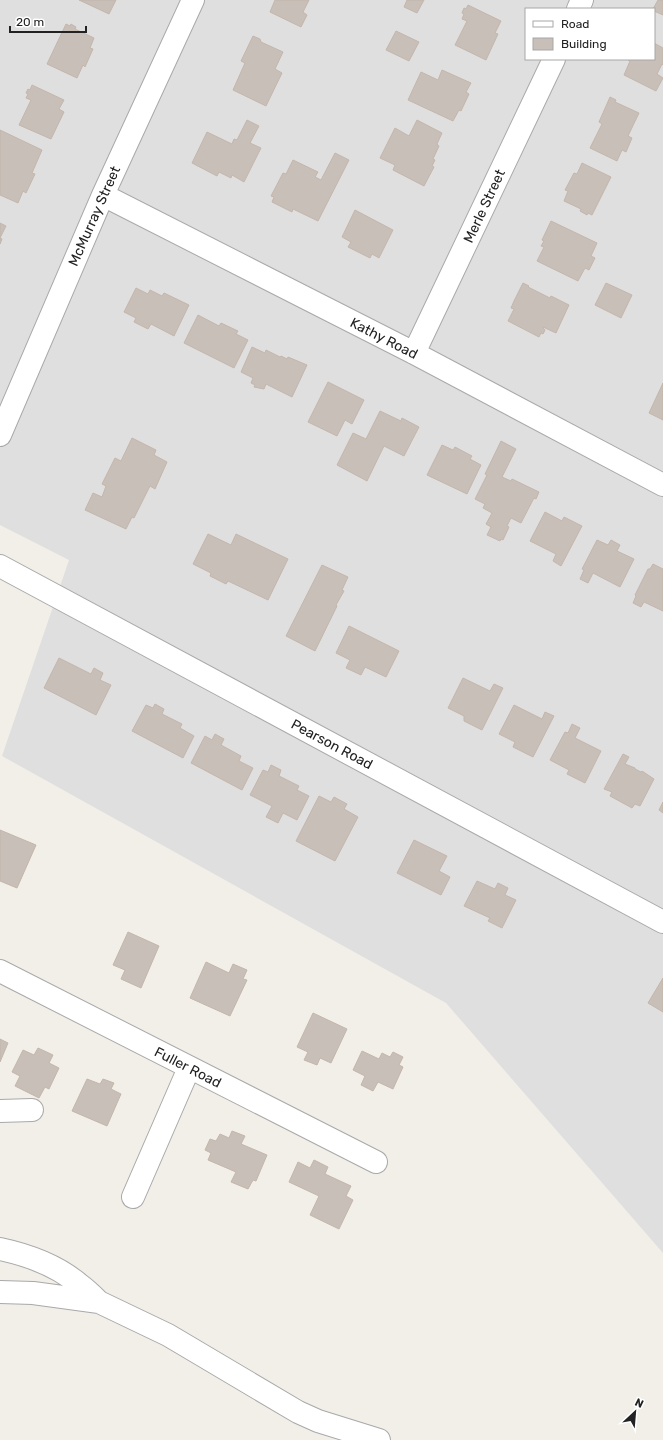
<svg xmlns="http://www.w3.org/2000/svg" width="663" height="1440" font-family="Rubik,sans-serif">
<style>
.residential{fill:#e0dfdf;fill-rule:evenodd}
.building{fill:#c7bfb8;stroke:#c4b6ab}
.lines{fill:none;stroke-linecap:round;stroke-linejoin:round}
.minor-casing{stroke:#a9a9a9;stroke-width:24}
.minor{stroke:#fff;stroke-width:22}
.labels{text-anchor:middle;stroke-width:4;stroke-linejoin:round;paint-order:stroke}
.street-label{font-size:14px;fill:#222;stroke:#fff}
</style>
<rect width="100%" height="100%" fill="#f2efe9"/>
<path class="residential" d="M0,0h663v1253l-217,-250 -444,-247 67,-196 -69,-35zM526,9h128v50h-128z"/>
<path class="building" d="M79,0h37l-7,14z
M275,0h34l-6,12 4,3 -6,12 -31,-15z
M407,0h17l-7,13 -13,-6z
M658,0h5v15l-9,-4 -1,-2z
M468,5l33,16 -6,12 3,1 -12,26 -31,-15 12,-24 -5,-2 2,-5 -2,-1 2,-5 2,1z
M66,24l4,2 1,-2 5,3 -1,2 19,9 -4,10 3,1 -8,18 -2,-2 -6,13 -30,-14z
M396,31l23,11 -10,19 -23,-11z
M253,36l7,3 1,3 22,10 -8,17 7,4 -16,33 -33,-16 12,-27 -4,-2z
M654,43l9,5v17l-1,-1 -5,10 6,4 -7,13 -32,-16 6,-14 -2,-1 1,-1h25z
M442,70l29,13 -5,9 3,2 -8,17 -2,-1 -6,11 -45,-21 13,-28 17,8z
M32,85l32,15 -5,9 5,3 -13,27 -32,-14 12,-25 -5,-2 2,-4 -2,-1 2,-4 2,1z
M610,97l6,3 -1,2 24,11 -11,23 4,2 -6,14 -4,-2 -5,11 -27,-13 12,-24 -3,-2z
M247,120l12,6 -9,17 11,5 -17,34 -12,-7 -1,3 -12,-6 -2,4 -25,-13 15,-31 25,12 2,-5 3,1z
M417,120l25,13 -5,11 2,2 -6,13 2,1 -3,6 2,1 -10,19 -31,-16 2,-5 -15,-7 15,-30 14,8z
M0,130l42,20 -10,23 3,1 -9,19 -3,-2 -5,12 -18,-8z
M335,153l14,7 -31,61 -25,-12 -1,3 -20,-10 2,-5 -3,-1 12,-23 3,1 7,-14 25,12 -3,5 6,3z
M582,163l29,14 -19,38 -4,-2 -1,2 -7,-4 1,-2 -17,-8 4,-10 -3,-1 9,-17 3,1z
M355,210l38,20 -14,28 -7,-4 -2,4 -22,-11 3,-5 -9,-5z
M551,221l46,22 -6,13 4,2 -6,12 -4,-2 -7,13 -41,-20 7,-14 -3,-1 3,-5 -2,-1z
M0,223l6,3 -6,12 2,1 -2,5z
M523,283l6,3 -1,1 22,11 1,-2 18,9 -13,28 -13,-6v1l2,2 -2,4 -2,-1 -2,4 -31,-16 6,-12 -3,-1 3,-7z
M606,283l26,12 -11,23 -26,-13z
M136,288l12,6 2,-4 12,6 2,-3 25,12 -15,31 -23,-12 -3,5 -14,-7 2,-4 -12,-6z
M198,315l21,11 2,-3 17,8 -2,3 12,6 -14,28 -50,-25z
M252,347l13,6 1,-3 14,7 1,-1 6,3 1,-2 19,8 -15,32 -26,-13 -2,5 -10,-2 1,-2 -4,-2 2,-5 -12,-6z
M328,382l36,18 -12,24 -7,-4 -8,16 -29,-14z
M663,383v37l-14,-7z
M380,411l21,10 1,-3 17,9 -15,29 -20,-10 -17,35 -30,-16 16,-32 13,6z
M132,438l24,12 -2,5 13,7 -12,27 -5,-3 -16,32 -2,-1 -6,12 -41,-19 8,-17 9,4 4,-11 -4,-2 13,-26 6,3z
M501,441l15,8 -14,28 9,4 1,-2 27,13 -3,7 -2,-1 -13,25 -10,-5 -4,8 2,1 -6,13 -2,-1 -1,2 -13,-6 4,-8 -5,-3 6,-11 -9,-5 2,-4 -10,-5 12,-24 -2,-1z
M442,445l11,5 2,-3 17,9 -2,3 11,6 -14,29 -40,-19z
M545,512l17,9 2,-4 18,9 -21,40 -8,-5 3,-7 -26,-13z
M208,534l23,11 5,-11 52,25 -20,41 -40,-19 -2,3 -16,-8 1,-3 -18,-9z
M597,540l11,5 3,-5 9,5 -3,6 17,8 -14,28 -27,-14 -5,10 -8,-4 4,-9 -2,-1z
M653,564l10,5v42l-19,-9 -3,5 -8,-4 3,-7 -1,-1 13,-26h2z
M322,565l26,12 -6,13 2,1 -8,14 1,1 -22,45 -29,-15z
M349,626l50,25 -13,26 -21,-10 -4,8 -15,-7 4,-8 -14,-7z
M59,658l32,16 3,-6 9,5 -3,7 11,5 -15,30 -52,-27z
M463,678l27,13 4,-7 9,4 -21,42 -18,-9v-5l-16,-8z
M155,704l9,5 -2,5 20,10 -2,4 14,8 -11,22 -51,-27 14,-26 7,3z
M514,705l28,14 3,-7 9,4 -21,41 -20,-10 2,-5 -16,-8z
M572,724l8,4 -5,10 26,13 -16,32 -18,-9 2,-4 -19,-10 15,-28 3,1z
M215,734l9,5 -3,6 20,11 -2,5 14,7 -11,22 -51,-27 14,-27 7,4z
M623,754l6,3 -4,7 10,4v1l6,3 1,-1 12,8 -14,27 -5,-2 -3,4 -22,-12 2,-4 -8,-3z
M271,765l10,5 -2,6 20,10 -2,4 12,6 -12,24 -14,-7 -5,10 -12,-6 6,-11 -22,-11 13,-25 5,2z
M319,796l12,6 3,-5 13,7 -3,5 14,8 -23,44 -39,-20z
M663,802v11l-4,-3z
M0,830l36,15 -19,43 -17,-7z
M414,840l33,16 -8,15 11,6 -9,18 -44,-22z
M477,881l18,8 3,-6 10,5 -3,7 11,5 -14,28 -14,-7 2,-3 -26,-12z
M128,932l31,14 -18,42 -20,-9 4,-9 -12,-5z
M206,962l23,11 4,-9 14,6 -4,9 4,1 -17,36 -40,-18z
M663,978v34l-15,-9z
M313,1013l34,16 -16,34 -11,-5 -3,7 -13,-5 4,-8 -11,-5z
M0,1039l8,4 -8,19z
M38,1048l15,7 -4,8 10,5 -10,21 -4,-2 -6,11 -24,-12 5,-10 -8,-4 11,-22 11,5z
M362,1051l17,8 3,-6 8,4 3,-5 10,5 -4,8 4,2 -10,22 -15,-7 -5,9 -12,-6 4,-9 -12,-6z
M87,1079l13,5 3,-5 11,4 -3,6 10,5 -14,32 -35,-15z
M232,1131l13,5 -4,8 26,11 -11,26 -3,-1 -5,9 -17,-7 5,-10 -28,-12 3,-7 -6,-3 5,-11 6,2 4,-7 9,4z
M314,1160l14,7 -3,7 26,12 -5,10 7,4 -14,29 -29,-14 9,-19 -30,-14 9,-20 12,6z"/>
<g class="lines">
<g class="minor-casing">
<path id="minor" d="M578,9l4,-9
M103,195l311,158 249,132
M414,353l140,-294
M0,435l103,-240 90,-195
M0,566l663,356
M0,971l376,191
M0,1111l32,-1
M133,1197l56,-129
M0,1249c28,6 58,17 80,36 7,5 13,11 19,17
M0,1292l33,1 66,9 69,33 130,77 20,9 61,19"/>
</g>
<use href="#minor" class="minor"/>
</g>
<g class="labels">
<g class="street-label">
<text transform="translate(484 206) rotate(-65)" y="5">Merle Street</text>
<text transform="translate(94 216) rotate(-66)" y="5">McMurray Street</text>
<text transform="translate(384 338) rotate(27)" y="5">Kathy Road</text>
<text transform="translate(332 744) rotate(28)" y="5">Pearson Road</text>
<text transform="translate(188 1067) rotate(27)" y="5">Fuller Road</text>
</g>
</g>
<rect x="525" y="8" width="130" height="52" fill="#ffffff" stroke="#a7a7a7"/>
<rect x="533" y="21" width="20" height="6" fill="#ffffff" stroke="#a7a7a7"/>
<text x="561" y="28" font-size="12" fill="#222222">Road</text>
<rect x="533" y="38" width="20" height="12" fill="#c7bfb8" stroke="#a7a7a7"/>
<text x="561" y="48" font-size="12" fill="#222222">Building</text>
<g transform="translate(635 1412) rotate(26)" stroke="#ffffff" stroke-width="3" paint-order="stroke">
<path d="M0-3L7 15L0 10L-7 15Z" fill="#222222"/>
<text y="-6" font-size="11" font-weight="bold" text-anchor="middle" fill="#222222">N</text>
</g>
<path d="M10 26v6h76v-6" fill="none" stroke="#222222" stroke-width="2"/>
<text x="16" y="26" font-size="12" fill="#222222" stroke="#ffffff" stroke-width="3" paint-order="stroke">20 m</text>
</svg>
